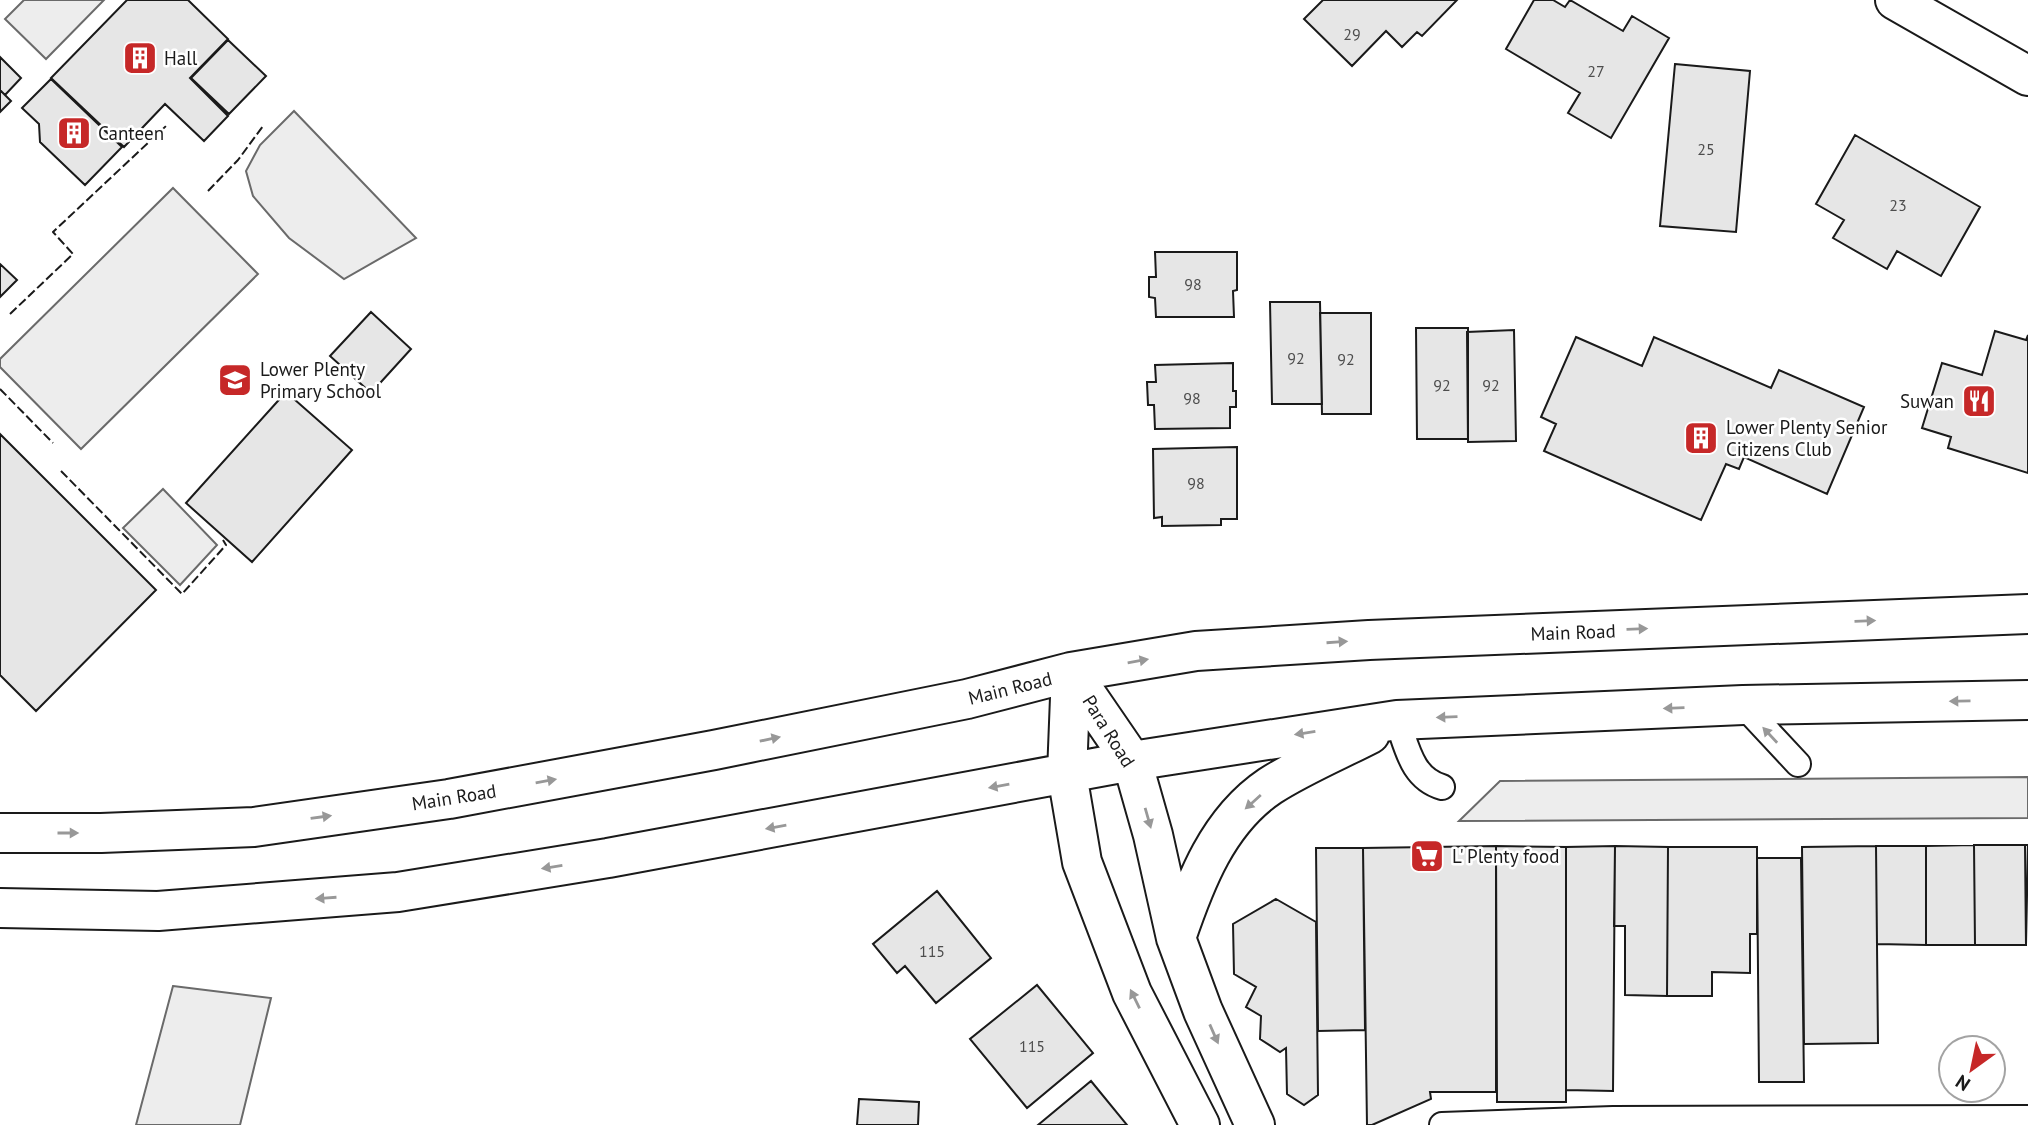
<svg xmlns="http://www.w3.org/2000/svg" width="2028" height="1125" font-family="'PT Sans',sans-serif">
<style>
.built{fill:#ededed;stroke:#6a6a6a;stroke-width:2}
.building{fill:#e6e6e6;stroke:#1a1a1a;stroke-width:2}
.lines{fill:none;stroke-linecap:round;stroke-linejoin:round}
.lane-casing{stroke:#1a1a1a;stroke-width:28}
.street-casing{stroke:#1a1a1a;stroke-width:42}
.primary-casing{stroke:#1a1a1a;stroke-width:42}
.lane{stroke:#fff;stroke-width:24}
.street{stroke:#fff;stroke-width:38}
.primary{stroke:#fff;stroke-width:38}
.fence{stroke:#1a1a1a;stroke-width:2;stroke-dasharray:9 3.5;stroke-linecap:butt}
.oneway{fill:#989898}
.labels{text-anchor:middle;stroke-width:5;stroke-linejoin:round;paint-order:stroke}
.number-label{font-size:16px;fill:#4d4d4d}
.poi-label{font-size:19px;fill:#1a1a1a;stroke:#fff;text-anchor:start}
.street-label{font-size:19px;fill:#1a1a1a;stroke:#fff}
</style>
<rect width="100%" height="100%" fill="#fff"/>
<path class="built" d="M24,0h80l-58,59 -41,-40z
M294,111l122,127 -72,41 -55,-41 -36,-42 -7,-25 14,-26z
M173,188l85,86 -177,175 -81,-82v-8z
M163,489l54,56 -37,40 -57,-57z
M2028,777v41l-569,3 41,-40z
M173,986l98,12 -31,127h-104z"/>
<path class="building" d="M127,0h61l40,39 -38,39 38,38 -24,25 -39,-37 -41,43 -73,-69z
M1323,0h134l-35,36 -5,-4 -15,15 -16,-16 -34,35 -48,-47z
M1534,0h19l12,7 5,-7 53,31 9,-15 37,22 -58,100 -43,-25 12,-20 -74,-44z
M228,40l38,36 -37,38 -38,-36z
M0,57l21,21 -16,17 -5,-5z
M1675,64l75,7 -14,161 -76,-6z
M51,79l71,68 -37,38 -45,-43 -1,-18 -17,-16z
M0,90l11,11 -11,11z
M1855,135l125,72 -39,69 -44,-25 -10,18 -54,-31 11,-18 -28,-16z
M1155,252h82v38l-4,1 1,26h-78l-1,-19 -6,-1v-20h7z
M0,264l17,16 -17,17z
M1270,302h50l2,102h-50z
M371,312l40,37 -40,44 -41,-37z
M1320,313h51v101h-49z
M1416,328h52v111h-51z
M1514,330l2,111 -48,1 -1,-110z
M1995,331l31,9 2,-5v138l-80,-25 3,-11 -29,-9 20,-65 40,12z
M1576,337l66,29 12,-29 117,51 8,-18 85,37 -37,87 -83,-37 -5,12 -13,-5 -25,56 -157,-69 12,-27 -15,-7z
M1233,363v28h3v16h-6v21l-75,1 -1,-24h-6l-1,-23h9l-1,-17z
M286,392l66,58 -100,112 -66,-59z
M0,434l156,156 -120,121 -36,-36z
M1237,447v72h-16v6l-59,1v-9l-8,1 -1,-69z
M1974,845h51l1,100h-51z
M1974,845l1,100h-49v-99z
M2025,845h3l-2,100z
M1496,846l70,1v255h-69z
M1496,846v246h-66l1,7 -59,26h-5l-4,-277z
M1615,846l53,1 -1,149 -42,-1v-69h-11z
M1615,846l-2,245 -47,-1v-243z
M1876,846h50v99l-49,-1z
M1876,846l2,197 -74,1 -2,-197z
M1668,847h89v87h-7v39l-38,-1v24h-45z
M1316,848h47l2,182 -47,1z
M1757,858h44l3,224h-45z
M937,891l54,67 -55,45 -31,-37 -8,7 -24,-29z
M1276,899l40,23 2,173 -14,10 -17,-11 -1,-46 -6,4 -20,-13 1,-23 -15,-9 10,-20 -22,-13 -1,-50z
M1037,985l56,68 -66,55 -57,-69z
M1091,1081l36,44h-89z
M859,1099l60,3 -1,23h-61z"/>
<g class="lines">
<g class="lane-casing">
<path id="lane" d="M1743,705l55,59
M1397,720c10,26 14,58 45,67
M1442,1125l171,-6 415,-1"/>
</g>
<g class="street-casing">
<path id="street" d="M1895,0l133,76"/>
</g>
<g class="primary-casing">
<path id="primary" d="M1071,672l61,89 21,74 23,103 27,73 52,114
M1071,672l-4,102 15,88 50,131 68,132
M0,833h101l153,-6 195,-28 265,-49 253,-51 104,-27 125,-21 173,-11 659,-26
M0,908l158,3 240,-19 210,-34 524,-97 265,-41 346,-15 285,-5
M1176,938c19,-56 42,-117 94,-152 31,-20 67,-35 100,-52"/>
</g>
<use href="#lane" class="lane"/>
<use href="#street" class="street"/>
<use href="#primary" class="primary"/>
<path class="fence" d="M208,191l30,-31 25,-34
M10,314l63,-60 -20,-22 113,-106
M0,389l53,54
M61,471l121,123 44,-49 -3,-5"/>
</g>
<defs><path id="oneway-solid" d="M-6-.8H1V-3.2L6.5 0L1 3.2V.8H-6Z" transform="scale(1.75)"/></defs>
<g class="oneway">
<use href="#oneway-solid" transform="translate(1865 621) rotate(-2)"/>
<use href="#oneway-solid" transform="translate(1637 629) rotate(-2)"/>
<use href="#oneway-solid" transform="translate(1337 642) rotate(-4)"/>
<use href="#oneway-solid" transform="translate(1138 661) rotate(-10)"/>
<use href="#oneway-solid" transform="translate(1960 701) rotate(179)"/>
<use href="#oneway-solid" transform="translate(1674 708) rotate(178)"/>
<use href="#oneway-solid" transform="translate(1447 717) rotate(178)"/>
<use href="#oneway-solid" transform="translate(1305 733) rotate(171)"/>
<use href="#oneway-solid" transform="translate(1770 735) rotate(-133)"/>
<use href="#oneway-solid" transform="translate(770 739) rotate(-12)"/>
<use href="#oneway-solid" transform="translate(546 781) rotate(-10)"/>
<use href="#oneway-solid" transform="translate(999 786) rotate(170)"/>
<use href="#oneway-solid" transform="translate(1253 802) rotate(138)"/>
<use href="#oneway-solid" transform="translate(321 817) rotate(-8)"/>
<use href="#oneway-solid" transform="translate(1148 818) rotate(74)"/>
<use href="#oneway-solid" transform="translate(776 827) rotate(170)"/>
<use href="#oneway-solid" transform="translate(68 833)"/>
<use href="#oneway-solid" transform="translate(552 867) rotate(171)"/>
<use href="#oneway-solid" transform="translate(326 898) rotate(176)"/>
<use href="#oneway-solid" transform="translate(1135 999) rotate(-116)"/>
<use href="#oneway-solid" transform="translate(1214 1034) rotate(66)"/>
</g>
<defs>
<g id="building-square" transform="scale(1.75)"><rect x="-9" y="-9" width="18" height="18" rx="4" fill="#c62828" stroke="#fff"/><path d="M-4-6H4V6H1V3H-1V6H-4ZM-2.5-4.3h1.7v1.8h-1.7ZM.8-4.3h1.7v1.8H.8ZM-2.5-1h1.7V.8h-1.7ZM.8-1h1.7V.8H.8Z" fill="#fff"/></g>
<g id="school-square" transform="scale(1.75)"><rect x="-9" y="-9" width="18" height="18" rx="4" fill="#c62828" stroke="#fff"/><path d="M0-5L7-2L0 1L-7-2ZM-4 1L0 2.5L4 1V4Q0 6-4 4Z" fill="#fff"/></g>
<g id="restaurant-square" transform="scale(1.75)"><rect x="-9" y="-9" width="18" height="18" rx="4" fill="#c62828" stroke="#fff"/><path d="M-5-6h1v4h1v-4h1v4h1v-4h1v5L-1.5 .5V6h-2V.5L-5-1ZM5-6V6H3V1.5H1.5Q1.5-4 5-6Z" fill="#fff"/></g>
<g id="supermarket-square" transform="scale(1.75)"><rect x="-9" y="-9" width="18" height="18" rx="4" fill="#c62828" stroke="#fff"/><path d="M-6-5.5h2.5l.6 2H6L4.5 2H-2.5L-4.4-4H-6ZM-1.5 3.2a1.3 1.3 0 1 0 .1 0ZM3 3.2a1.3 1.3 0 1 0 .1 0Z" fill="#fff"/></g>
</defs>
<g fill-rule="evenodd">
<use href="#building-square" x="140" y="58"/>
<use href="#building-square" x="74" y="133"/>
<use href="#school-square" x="235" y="380"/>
<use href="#restaurant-square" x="1979" y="401"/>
<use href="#building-square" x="1701" y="438"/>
<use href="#supermarket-square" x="1427" y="856"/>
</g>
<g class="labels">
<g class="number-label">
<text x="1352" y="40">29</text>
<text x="1596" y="77">27</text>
<text x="1706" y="155">25</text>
<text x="1898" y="211">23</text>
<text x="1193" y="290">98</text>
<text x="1296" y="364">92</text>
<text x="1346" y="365">92</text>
<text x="1442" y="391">92</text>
<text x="1491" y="391">92</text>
<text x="1192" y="404">98</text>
<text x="1196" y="489">98</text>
<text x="932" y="957">115</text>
<text x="1032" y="1052">115</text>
</g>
<g class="poi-label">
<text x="164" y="65">Hall</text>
<text x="98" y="140">Canteen</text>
<text x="260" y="376">Lower Plenty<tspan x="260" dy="22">Primary School</tspan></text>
<text x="1954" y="408" text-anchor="end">Suwan</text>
<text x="1726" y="434">Lower Plenty Senior<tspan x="1726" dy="22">Citizens Club</tspan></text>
<text x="1452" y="863">L' Plenty food</text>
</g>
<g class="street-label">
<text transform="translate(1573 632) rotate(-2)" y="7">Main Road</text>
<text transform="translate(1010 688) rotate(-14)" y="7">Main Road</text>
<text transform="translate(1109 731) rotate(58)" y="7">Para Road</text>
<text transform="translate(454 797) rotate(-9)" y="7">Main Road</text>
</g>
</g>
<g transform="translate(1972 1069) rotate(213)"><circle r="33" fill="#ffffff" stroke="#a3a3a3" stroke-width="2"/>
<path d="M0-5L12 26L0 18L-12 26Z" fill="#c62828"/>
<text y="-10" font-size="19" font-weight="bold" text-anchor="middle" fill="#1a1a1a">N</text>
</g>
</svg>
